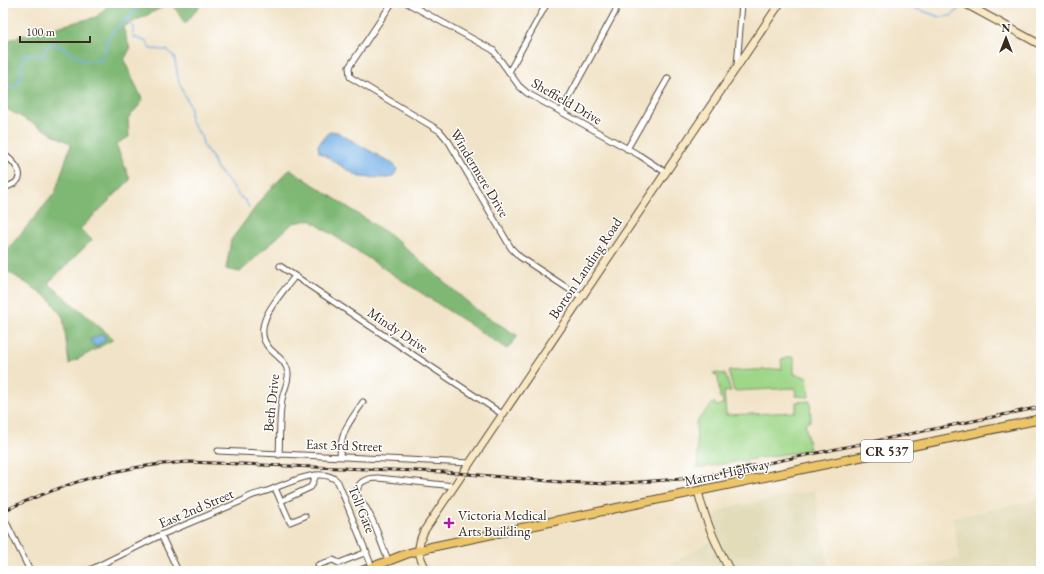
<svg xmlns="http://www.w3.org/2000/svg" width="1044" height="574" font-family="'EB Garamond',serif">
<style>
.built{fill:#e2dcba}
.green{fill:#9fd789;stroke:#6d8054}
.forest{fill:#7fb875;stroke:#5d714a}
.water{fill:#73b0e5;stroke:#576d82}
.lines{fill:none;stroke-linecap:round;stroke-linejoin:round}
.stream{stroke:#73b0e5;stroke-width:1.5}
.street-casing{stroke:#564637;stroke-width:7}
.secondary-casing{stroke:#564637;stroke-width:9}
.primary-casing{stroke:#564637;stroke-width:10}
.street{stroke:#fff;stroke-width:5}
.secondary{stroke:#f8e8c3;stroke-width:7}
.primary{stroke:#edc569;stroke-width:8}
.rail-casing{stroke:#3b2a1e;stroke-width:3}
.rail{stroke:#fff;stroke-width:1.5;stroke-dasharray:4.5;stroke-linecap:butt}
.poi-dot{fill:#b5179e;stroke:#fff;stroke-width:1.5}
.labels{text-anchor:middle;stroke-width:3;stroke-linejoin:round;paint-order:stroke}
.shield{fill:#fff;stroke:#766a62;stroke-width:1}
.shield-label{font-size:13px;font-weight:bold;fill:#3b2a1e}
.street-label{font-size:14px;fill:#3b2a1e;stroke:#fff}
.poi-label{font-size:14px;fill:#3b2a1e;stroke:#fff;text-anchor:start}
</style>
<rect width="100%" height="100%" fill="#fff"/>
<filter id="ink" filterUnits="userSpaceOnUse"><feTurbulence type="fractalNoise" baseFrequency=".025" numOctaves="2"/><feDisplacementMap in="SourceGraphic" scale="8" xChannelSelector="R" yChannelSelector="G"/><feConvolveMatrix kernelMatrix="1 2 1 2 8 2 1 2 1" color-interpolation-filters="sRGB"/></filter>
<filter id="wash" filterUnits="userSpaceOnUse"><feTurbulence type="fractalNoise" baseFrequency=".012" numOctaves="4" result="noise"/><feDisplacementMap in="SourceGraphic" scale="16" xChannelSelector="R" yChannelSelector="G"/><feGaussianBlur stdDeviation="0.9" result="paint"/><feColorMatrix in="noise" values="0 0 0 0 0 0 0 0 0 0 0 0 0 0 0 0 0 1.4 0 .05"/><feComposite in="paint" operator="in"/></filter>
<g filter="url(#wash)">
<rect width="100%" height="100%" fill="#f1e3c7"/>
<path class="built" d="M814,491l15,80h-161l4,-8 46,-26 -7,-15 9,-11 15,-5z
M1041,499v72h-149l68,-13 -8,-40z"/>
<path class="green" d="M786,357h8v17l13,3 2,20 -13,-1 -1,-8 -61,3 -6,-20 54,-2 -1,-9 4,-1z
M713,373l12,1 6,17 -7,1 2,23 70,-3v-10l14,-1 1,19 -6,4 5,26 -112,18 -2,-46 18,-20 2,4 7,-2 -1,-6h-2l-2,-21z"/>
<path class="forest" d="M111,3h60l-48,24 7,22 -6,11 19,41 -15,17 1,19 -13,7 14,36 -50,49 12,11 -44,43 66,56 -45,25 -6,-47 -14,-19 -43,-28 -3,5v-20l52,-62 16,-49 -68,-37v-64l14,-6 79,-20z
M172,3h30l-17,21z
M290,169l103,68 86,75 39,24 -11,13 -197,-129 -17,3 -53,49 -14,-3 5,-29 32,-43z"/>
<path class="water" d="M330,131l7,1 56,32 4,4 -2,6 -5,4 -31,-1 -40,-25 -1,-7z
M101,334l4,2v4l-10,7 -5,-7z"/>
<g class="lines">
<path class="stream" d="M900,3l40,14 11,-1 12,-11
M126,19l8,8 -1,7 1,3 13,5 3,7 17,1 7,6 5,26 11,25v13l11,16 3,11 8,10 3,9 20,23 3,6 8,6 3,7
M3,86l5,3c18,-4 11,-21 16,-34l3,-1 17,2 2,-8 4,-4h5l30,17h15c8,-7 4,-17 10,-25 9,-14 23,-20 33,-33"/>
</g>
</g>
<g filter="url(#ink)">
<g class="lines">
<g class="street-casing">
<path id="street" d="M392,3l-43,64 1,10 90,54 9,11 62,106 9,9 61,40
M407,3l86,47 26,36 8,7 112,62 26,17
M737,66l5,-63
M509,72l38,-69
M561,112l54,-100 3,-9
M627,149l41,-71
M3,154c8,5 24,20 12,29 -3,2 -8,4 -12,5
M280,266l222,148
M218,451l252,12
M279,455c1,-18 0,-37 3,-55 1,-9 7,-18 6,-27 -1,-11 -11,-17 -18,-24 -22,-23 11,-54 25,-73
M340,456c1,-26 9,-33 23,-54
M275,488l15,34 15,-6
M281,501l30,-14 5,-12
M3,521l2,-1 25,51
M161,535l17,36
M388,560c-6,-14 -14,-40 -22,-52 -4,-6 -9,-8 -9,-16 1,-11 11,-14 21,-14l76,8
M318,565l15,-5 6,3 28,-11
M88,571l73,-36 83,-35c7,-6 15,-6 23,-9 18,-6 55,-27 71,-9l34,85"/>
</g>
<g class="secondary-casing">
<path id="secondary" d="M964,3l77,42
M698,491c7,30 18,53 32,80
M427,571c-9,-16 -11,-23 -3,-40l356,-528"/>
</g>
<g class="primary-casing">
<path id="primary" d="M362,571l44,-17 25,-7 610,-128"/>
</g>
<use href="#street" class="street"/>
<use href="#secondary" class="secondary"/>
<use href="#primary" class="primary"/>
<g class="rail-casing">
<path id="rail" d="M3,511c66,-29 112,-45 185,-49l256,10 117,10 49,2 85,-6 346,-71"/>
</g>
<use href="#rail" class="rail"/>
</g>
</g>
<path class="poi-dot" d="M447 517h4v4h4v4h-4v4h-4v-4h-4v-4h4z"/>
<g class="labels">
<rect class="shield" x="861" y="440" width="52" height="22" rx="3"/>
<g class="shield-label">
<text x="887" y="456">CR 537</text>
</g>
<g class="street-label">
<text transform="translate(567 101) rotate(30)" y="5">Sheffield Drive</text>
<text transform="translate(480 173) rotate(59)" y="5">Windermere Drive</text>
<text transform="translate(585 268) rotate(-56)" y="5">Borton Landing Road</text>
<text transform="translate(398 330) rotate(34)" y="5">Mindy Drive</text>
<text transform="translate(271 403) rotate(-84)" y="5">Beth Drive</text>
<text transform="translate(344 445) rotate(2)" y="5">East 3rd Street</text>
<text transform="translate(727 472) rotate(-12)" y="5">Marne Highway</text>
<text transform="translate(196 508) rotate(-23)" y="5">East 2nd Street</text>
<text transform="translate(362 509) rotate(68)" y="5">Toll Gate</text>
</g>
<g class="poi-label">
<text x="458" y="520">Victoria Medical<tspan x="458" dy="16">Arts Building</tspan></text>
</g>
</g>
<rect width="1044" height="574" fill="none" stroke="#fff" stroke-width="16"/>
<g transform="translate(1006 38)" stroke="#ffffff" stroke-width="3" paint-order="stroke">
<path d="M0-3L7 15L0 10L-7 15Z" fill="#3b2a1e"/>
<text y="-6" font-size="11" font-weight="bold" text-anchor="middle" fill="#3b2a1e">N</text>
</g>
<path d="M20 36v6h70v-6" fill="none" stroke="#3b2a1e" stroke-width="2"/>
<text x="26" y="36" font-size="12" fill="#3b2a1e" stroke="#ffffff" stroke-width="3" paint-order="stroke">100 m</text>
</svg>
